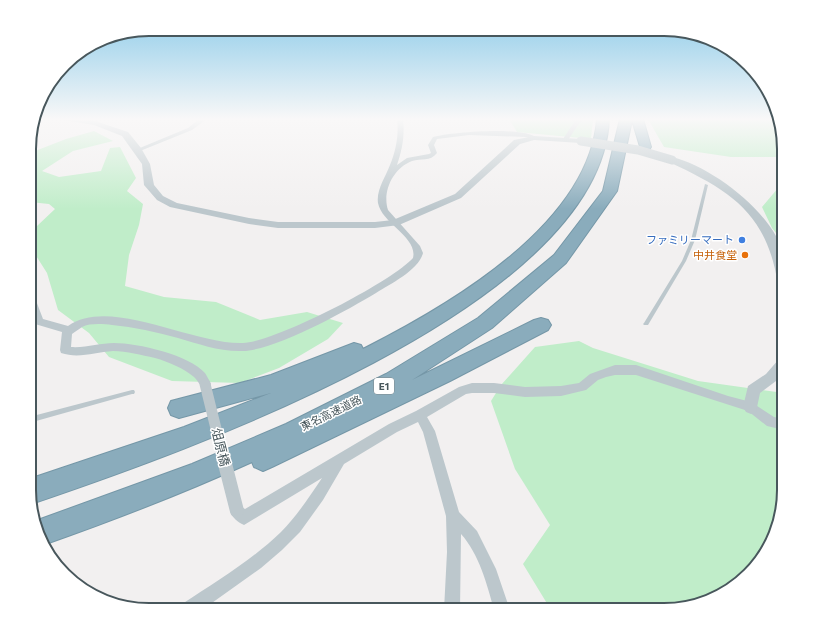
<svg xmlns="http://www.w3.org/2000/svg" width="813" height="639" font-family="Commissioner,'Noto Sans JP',sans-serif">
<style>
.green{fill:#c0edc9}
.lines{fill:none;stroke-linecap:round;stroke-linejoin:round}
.motorway-casing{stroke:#7597a7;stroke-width:2}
.service{fill:#bcc7cc;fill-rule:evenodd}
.minor{fill:#bcc7cc;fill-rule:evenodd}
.tertiary{fill:#bcc7cc;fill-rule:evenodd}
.motorway{fill:#8aacbc;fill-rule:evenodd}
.minor-bridge-far1{stroke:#bcc7cc;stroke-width:11}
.minor-bridge{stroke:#bcc7cc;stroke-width:14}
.tertiary-bridge{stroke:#bcc7cc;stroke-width:9}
.shop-dot{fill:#3f7fe0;stroke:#fff;stroke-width:1.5}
.food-dot{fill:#e8710a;stroke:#fff;stroke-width:1.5}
.labels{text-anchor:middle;stroke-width:3;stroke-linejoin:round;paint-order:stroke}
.shield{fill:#fff;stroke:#7f898d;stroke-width:1}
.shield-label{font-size:10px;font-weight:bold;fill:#48575c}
.shop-label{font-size:11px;fill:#366cbe;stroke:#fff;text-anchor:end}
.food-label{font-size:11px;fill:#c56008;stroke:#fff;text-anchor:end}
.street-label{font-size:11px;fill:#48575c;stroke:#fff}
.near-street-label{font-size:13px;fill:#48575c;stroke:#fff}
.rim{fill:none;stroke:#48575c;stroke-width:2}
</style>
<rect width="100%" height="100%" fill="#f2f0f0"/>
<path class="green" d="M509,119h84l-2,20 -74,-7z
M648,119h129l7,30v8h-53l-67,-10z
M94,131l19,10 -40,10 -31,20 17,6 42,-6 9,-23 10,-1 16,31 -9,13 16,13 -4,21 -10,30 -4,31 39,11 52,5 44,18 47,-8 36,11 -15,16 -49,29 -39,15 -68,-2 -63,-24 -20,-24 -31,-23 -11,-37 -14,-22 4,-25 18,-17 -6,-5 -19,-2v-49l36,-14z
M784,181v62l-12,-15 -10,-21z
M579,341l14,7 105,33 86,12v105l-9,38 -21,33 -44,32 -46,9h-113l-28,-46 27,-39 -35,-56 -24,-68 10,-16 34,-38z"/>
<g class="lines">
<g class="motorway-casing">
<path id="motorway" d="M597,119h12c-8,188 -428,334 -578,385l-2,-25 155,-52 87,-34 -92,25 -8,-3 -3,-7 3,-7 100,-26 83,-32 7,2 2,4c85,-43 226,-124 234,-230z
M620,119h23l8,28 -2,3h-8l-9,-30 -15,71 -51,72 -74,65 -80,52 122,-60 7,-2 7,2 3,5 -3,5 -98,51 -178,86 -9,4 -9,-4 -2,-5c-68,31 -138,58 -209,83l-2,-2 -6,-22 157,-57 94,-40 100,-50 92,-56 76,-63 49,-64z"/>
</g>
<path class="service" d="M705,184l3,1 -13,55 -9,21 -38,64h-4l-1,-1 1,-1 38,-62 9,-21z
M132,390h2l1,2 -1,2h-2l-103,29v-6z"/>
<path class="minor" d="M199,119h8l-15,11 -52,21 -5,-1 53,-22z
M397,119h6c2,17 -1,31 -6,46l10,-7 22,-4 2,-1 -3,-8 5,-8c19,-5 90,-11 104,1l-3,2 -8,-3 -57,-2 -32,4 -3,6 3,8c-7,9 -16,5 -25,8 -19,7 -30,31 -24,49l32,36 3,7c-4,17 -33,31 -47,40 -30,18 -100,57 -133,58 -23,1 -44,-7 -65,-13 -22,-6 -44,-11 -66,-13 -9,-1 -22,-2 -30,2 -3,2 -7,5 -10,7l-1,13c15,1 29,-4 43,-4 24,0 75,12 91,30 2,3 4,7 6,11l-2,3c-9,4 -9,-5 -15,-10 -11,-9 -25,-15 -39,-19 -14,-3 -28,-7 -42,-7 -18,1 -34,8 -52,2l-1,-3 2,-18 -27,-8 -5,-14v-15l5,3 8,21 25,7c42,-30 125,19 175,17 32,-1 147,-60 170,-85 5,-21 -31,-34 -35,-55 -2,-13 8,-27 12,-38 6,-15 9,-30 7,-46z
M576,119h6l-14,21h-4l-1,-1z
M615,365h21l92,31 23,6 23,15 10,2v11l-17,-4 -19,-15 -112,-36h-21l-9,2 -8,3 -12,10 -25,6 -36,1 -31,-4h-22l-6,1 -39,23 8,14 24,81 18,19 19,38 14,41h-16c-7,-26 -15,-56 -33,-76l-1,76h-16l3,-58 -1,-36 -23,-84 -5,-10 -21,10 -53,32 -21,36 -23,32 -18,18 -21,18 -59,42h-22l2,-6c34,-22 70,-44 99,-72 16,-16 28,-35 41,-54l-78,47c-7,-3 -11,-7 -14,-14l2,-5 5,-2 8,5 144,-85 27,-13 43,-24 13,-4h22l31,4 36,-1 18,-3 11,-9z"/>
<path class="tertiary" d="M57,119l38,2 33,11 13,16 9,16 4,21 9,11 14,7 72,15 29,4h97l18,-2 62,-26 59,-54 20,-4 47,3 4,2 -4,2 -47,-3 -14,4 -59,54 -62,27 -24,3h-97l-29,-4 -79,-17 -13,-7 -13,-15 -2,-21 -20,-28 -28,-11z
M672,157c41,10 101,56 112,98 2,10 0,24 0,34l-4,-1 -2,-3c-11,-72 -47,-94 -109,-123v-4z
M784,357v18l-24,18 -4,19 -5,2 -5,-2 -3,-5 5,-21 18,-12 13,-15z"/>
<use href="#motorway" class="motorway"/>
<path class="minor-bridge-far1" d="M205,384l18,73"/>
<path class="minor-bridge" d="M223,456l14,55"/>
<path class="tertiary-bridge" d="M581,141l57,9 34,10"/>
</g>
<linearGradient id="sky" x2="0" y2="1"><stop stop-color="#85c8e8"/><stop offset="0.57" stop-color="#f9f8f8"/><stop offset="1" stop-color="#f9f8f8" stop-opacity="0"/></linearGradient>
<rect width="813" height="209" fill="url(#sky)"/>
<circle class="shop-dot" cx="742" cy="240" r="4"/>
<circle class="food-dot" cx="745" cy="255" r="4"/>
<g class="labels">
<rect class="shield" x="374" y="378" width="20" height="16" rx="3"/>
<g class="shield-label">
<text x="384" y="390">E1</text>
</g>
<g class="shop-label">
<text x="734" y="244">ファミリーマート</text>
</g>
<g class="food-label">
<text x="737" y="259">中井食堂</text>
</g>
<g class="street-label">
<text transform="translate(331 413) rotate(-26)" y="4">東名高速道路</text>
</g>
<g class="near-street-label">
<text transform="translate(221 447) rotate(76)" y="5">俎原橋</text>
</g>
</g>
<path d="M0 0H813V639H0ZM149 36H664A113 113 0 0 1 777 149V490A113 113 0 0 1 664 603H149A113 113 0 0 1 36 490V149A113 113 0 0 1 149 36Z" fill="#fff" fill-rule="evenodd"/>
<path class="rim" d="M149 36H664A113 113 0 0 1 777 149V490A113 113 0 0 1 664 603H149A113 113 0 0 1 36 490V149A113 113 0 0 1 149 36Z"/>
</svg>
